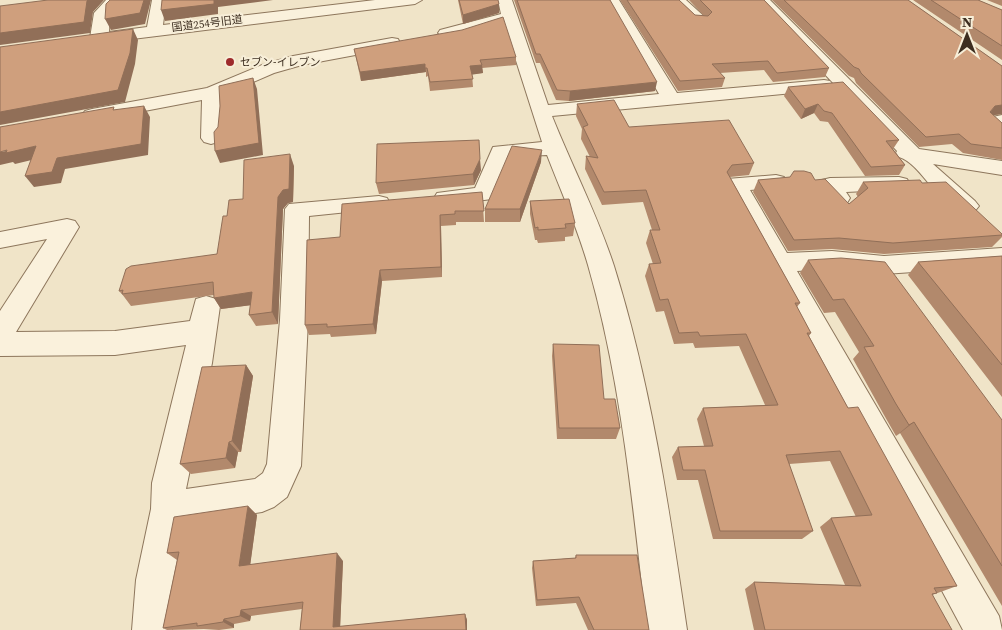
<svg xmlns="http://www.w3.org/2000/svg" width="1002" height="630" font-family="'Source Serif 4','Noto Sans JP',serif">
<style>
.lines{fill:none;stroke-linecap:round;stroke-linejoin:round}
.minor-casing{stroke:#8d765c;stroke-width:2}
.minor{fill:#faf1dc;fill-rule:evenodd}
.wall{fill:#b2896c}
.shaded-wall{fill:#916f58}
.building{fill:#cf9f7d;stroke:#916f58}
.poi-dot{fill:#9e2a2b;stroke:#f7eed8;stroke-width:2}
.labels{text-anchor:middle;stroke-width:4;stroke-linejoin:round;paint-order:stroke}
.far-street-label{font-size:11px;fill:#3d2e20;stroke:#f7eed8}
.far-poi-label{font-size:11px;fill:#3d2e20;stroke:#f7eed8;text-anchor:start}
</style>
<rect width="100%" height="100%" fill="#f0e4c8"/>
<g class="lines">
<g class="minor-casing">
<path id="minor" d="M106,0h15l-11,14 -1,18 38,-5 5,-27h14l-3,25 212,-25h47l-7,4 -315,39 -8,-2 -2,-3 4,-25z
M498,0h14l36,105 111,-11 -54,-94h14l58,93 147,-13 6,1 3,4 -3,4 -6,1 -272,26c20,50 45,98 62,150 37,118 55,242 73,364h-40c-14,-122 -25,-247 -59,-365 -11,-38 -27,-74 -41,-110l-39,2 -16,42 -47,6 -8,-2 -3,-5 3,-5 38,-5 18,-41 49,-5 -38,-119 -58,15 -8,-5 2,-3 61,-16z
M670,0h16l22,20 -2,3h-12z
M755,0h15l149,149 83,12v14l-69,-11 42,37 4,5 -4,5c-32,9 -51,-47 -76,-54l-3,-4 1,-2z
M392,38l6,1 2,4 -2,4 -96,18 -28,8 -53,23v42l-3,4 -7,2 -7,-2 -3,-4 1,-38 -110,21 -7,-2 -3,-4 3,-4 7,-2 115,-21 55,-23 31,-9z
M1002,115v18l-7,-2 -10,-9 3,-4z
M776,175l8,2 3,5 -3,5 -34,3 37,63 45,-2 52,5 118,-8v18l-118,8 -52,-5 -35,2 202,345 3,14h-39l-239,-446 3,-5z
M899,177l8,2 3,5 -3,5 -61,3 4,6 -3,5 -8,2 -8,-2 -12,-18 3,-5 8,-2z
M379,196l8,2 3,5 -3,5 -78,8 -1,104 -7,146 -14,31 -13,10 -12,5 -78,12 -10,56 -2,50h-40l4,-50 15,-71 1,-26 34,-138 -71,10 -115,1v-45l47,-72 -47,9v-16l67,-13 8,2 4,6 -63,105 99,-1 75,-10 6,-22 10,-3 10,3 4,7 -8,57 -26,126 69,-10 8,-6 4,-9 13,-144 5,-111 4,-5z"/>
</g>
<use href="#minor" class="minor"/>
</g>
<path class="wall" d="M458,0h40l1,13 -36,11z
M514,0h96l45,91 -86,10 -13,-1 -16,-37h-4z
M620,0h59l16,15 9,1 -15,-16h75l65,68 -4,9 -52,5 -9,-12 -44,3 5,5 -3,9 -44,4z
M772,0h136l94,66v48l-9,1 9,8v37l-39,-7 -11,-9 -33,3 -63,-64 -2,-5 -5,-2z
M913,0h65l24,10v50z
M987,0h15v6z
M354,49l162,8v8l-34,3 1,5 -11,1 1,13 -43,4 -2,-15 -2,1v-5l-65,9z
M788,87l111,53 -6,9 12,16 -6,10 -34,1 -37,-54 -8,-1 -6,-8 -13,6 -17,-23z
M577,104l52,23 125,36 -5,12 -19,2 70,126 -3,4 14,26 -2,3 39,72 109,178 -25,9 20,35h-198l-9,-41 9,-7 91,3 -25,-58 11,-9 25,-1 -26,-56 -41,3 24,67 -11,8h-89l-15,-59h-21l-5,-23 6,-10 26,-1 -7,-27 6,-11 62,-3 -26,-59 -44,2 -2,-5 -19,1 -10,-33 -8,1 -11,-36 4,-12h4l-7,-21 4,-13h2l-9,-28 -41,3 -17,-36 1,-13 4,1 -9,-18 1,-10 -6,-13z
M541,162l-21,60h-35v-13z
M294,166l-1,36 -5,1 -5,6 -5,115 -22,2 -7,-11 2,-10 -30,4 -7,-11v-3l-83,11 -9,-12 -3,-3 98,-37 10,-38 16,-17z
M481,170l-7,15 -95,9 -3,-11z
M790,177l25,3 34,24 9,-7 -2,-3 7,-12 59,1 80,51v3l-10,10 -108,7 -52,-5 -44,2 -35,-59 5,-12z
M482,192l2,30h-28v3l-15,1 1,51 -60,4 -6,53 -45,3 -1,-3 -21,1 -4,-10 35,-88z
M530,201l45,22 -2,13 -8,1v4l-27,2 -1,-3h-2l-5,-26z
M1002,256v141l-94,-122 10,-13z
M808,260l194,160v186l-102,-173 -4,3 -12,-21 -31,-56 6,-7 -24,-40 -11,1 -24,-40z
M553,344l51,55 16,29 -4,11h-59l-5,-83z
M246,365l7,11 -12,76h-3l-3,16 -44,6 -11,-10z
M248,506l9,9 -7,50 93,-4 -3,66 125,-13 2,6 -167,10 2,-21 -51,7 -1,5 -16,3v4l-15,2 -15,-1 -37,1 -4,-2 14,-68 -10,-7z
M576,555l73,75h-61l-12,-27 -40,3 -4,-38 1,-7 42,-3z"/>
<path class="shaded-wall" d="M88,0h16l-11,12 -3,21 -90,12v-12l87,-32z
M144,0h7l-6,24 -34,6 -6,-11z
M214,0h59l-55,7v7l-53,7 -4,-11z
M499,4v9l-36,11v-9z
M133,29l5,11 -3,24 -10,38 -125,23v-13z
M425,64l1,8 -65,9 -1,-9z
M482,65l1,8 -13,2v-9z
M253,78l4,11 6,66 -43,8 -5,-12z
M657,82l-2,9 -86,10 1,-10z
M818,104l-4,9 -13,6 4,-10z
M1002,105v9l-14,2 7,-10z
M144,106l6,11 -2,38 -83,14 -4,14 -27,4 -9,-11 32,-18z
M36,146l8,11 -29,7 -2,-2 -13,3v-13z
M542,150l-1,12 -21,60v-13z
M290,154l4,12 -1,36 -5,1 -5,6 -5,115 -6,-12 6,-115z
M480,159l1,11 -7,15 -1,-11z
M440,215l1,11 1,51 -1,-10z
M380,270l2,11 -6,53 -3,-10z
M252,292l7,12 -38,5 -7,-11z
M246,365l7,11 -12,76 -9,-11z
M914,422l-14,11 -4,3 13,-11z
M229,442l9,10 -3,16 -9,-10z
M248,506l9,9 -8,59 -10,-8z
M337,553l6,8 -3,69 -7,-3z
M241,610l10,6 -1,5 -10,-5z
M465,614l2,6v10h-1z
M224,619l10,5v4l-11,-6z"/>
<path class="building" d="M48,0h40l-1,1 -3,21 -84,11v-27z
M110,0h34l-4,13 -35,6 1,-15z
M162,0h52v4l-53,6z
M459,0h39l1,4 -36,11z
M517,0h93l47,82 -87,9 -13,-1 -17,-36h-4z
M627,0h52l16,15 13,1 4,-4 -12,-12h64l65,68 -52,5 -9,-12 -56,3 13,14 -45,3z
M784,0h124l94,66v39l-7,1 -5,6 12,11v25l-31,-4 -12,-10 -33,3 -65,-64 -2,-4 -5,-2z
M931,0h47l24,10v36z
M503,17l13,40 -36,3 2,5 -12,1 3,13 -43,3 -3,-14h-2v-4l-65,8 -6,-23 108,-19z
M133,29l-3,24 -12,37 -118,22v-65z
M253,78l6,65 -44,8 -1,-19 4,-5 2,-21 -1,-20z
M843,82l56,58 -13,1 19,24 -34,2 -39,-54 -8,-2 -6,-7 -13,5 -17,-22z
M614,100l15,27 100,-7 25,43 -22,2 -5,7 73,131h-5l16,30h-4l41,75 10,-1 99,179 -23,2 3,5 -5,1 20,36h-187l-11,-48 107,4 -30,-68 41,-3 -32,-64 -54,4 27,76h-93l-15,-61h-22l-5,-23 35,-1 -10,-38 75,-3 -32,-71 -46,2 -2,-4 -19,1 -11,-34 -8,1 -11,-36 12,-1 -11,-33h10l-14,-40 -42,2 -18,-36 12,2 -15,-31 5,-2 -11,-21z
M144,106l-3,38 -84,14 -5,14 -27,4 11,-30 -30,7 1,-3 -7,2v-25l114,-20 -1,3z
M479,140l1,19 -7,15 -97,9 1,-39z
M512,146l30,4 -22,59h-35z
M290,154l-1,35 -6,1 -5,7 -6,115 -23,3 3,-23 -38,6 -1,-16 -91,12 1,-4 -4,1 7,-22 5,-3 86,-12 6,-38h4l2,-16 14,-1 1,-39z
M794,171h10l7,2 4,7 10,-1 24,25 19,-16 -5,-6 57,-2 2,3 24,-1 56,52v1l-109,8 -54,-5 -45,2 -36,-60 32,-3z
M482,192l2,19h-29v3l-15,1 1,52 -61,3 -7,54 -46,3v-3l-22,1 2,-85 33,-3 2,-33z
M569,199l6,24 -10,1 1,4 -28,2v-3l-3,1 -5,-27z
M1002,256v109l-84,-103z
M841,258l44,4 117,158v146l-88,-144 -5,3 -13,-21 -32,-57 10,-1 -30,-47 -11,1 -25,-40z
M553,344l46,1 5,54h11l5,29h-61z
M246,365l-14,76 -3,1 -3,16 -46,6 22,-97z
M248,506l-9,60 98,-13 -4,74 132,-13 1,16h-166l3,-28 -62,8 -1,6 -16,3 -1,3 -26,4v-3l-34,5 16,-76 -12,1 7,-36z
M576,555h61l12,75h-55l-15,-33 -42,3 -4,-39 43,-3z"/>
<circle class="poi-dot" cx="230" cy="62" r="5"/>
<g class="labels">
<g class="far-street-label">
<text transform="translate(207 23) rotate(-7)" y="4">国道254号旧道</text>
</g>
<g class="far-poi-label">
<text x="240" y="66">セブン-イレブン</text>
</g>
</g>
<g transform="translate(967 35)" stroke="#f7eed8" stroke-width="4" paint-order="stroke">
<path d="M0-4L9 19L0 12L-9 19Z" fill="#3d2e20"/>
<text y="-8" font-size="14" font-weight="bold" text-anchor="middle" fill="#3d2e20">N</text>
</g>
</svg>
